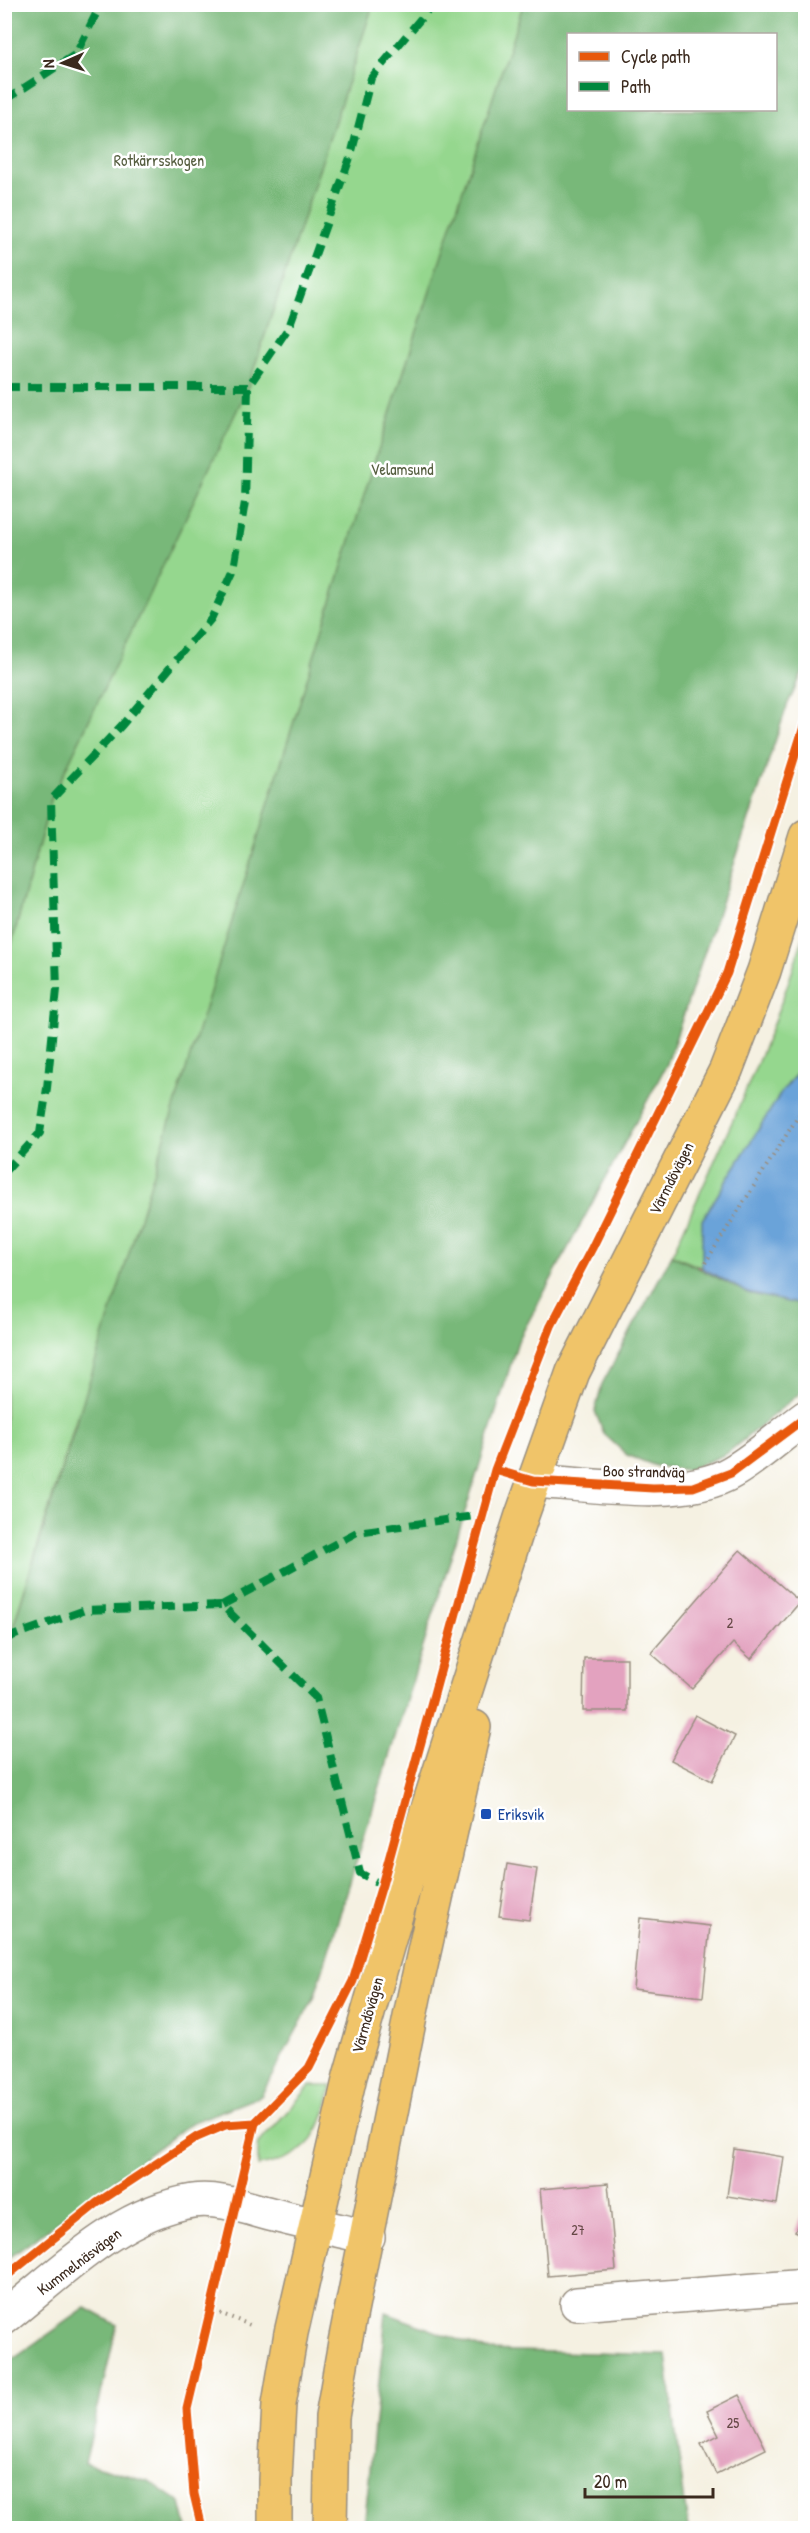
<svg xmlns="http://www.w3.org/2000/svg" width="810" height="2533" font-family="'Patrick Hand',sans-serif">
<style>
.green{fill:#95d78e;stroke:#688056;stroke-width:1.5;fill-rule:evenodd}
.forest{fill:#78b879;stroke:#5a714c;stroke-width:1.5;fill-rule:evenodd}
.water{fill:#6aa3d9;stroke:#52667c;stroke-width:1.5}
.building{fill:#e3a2bf}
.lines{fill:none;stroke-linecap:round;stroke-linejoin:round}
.minor-casing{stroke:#988e80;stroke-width:36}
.major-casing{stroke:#988e80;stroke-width:36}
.path{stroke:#988e80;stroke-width:4;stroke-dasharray:1.5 4.5;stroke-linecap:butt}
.minor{stroke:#fff;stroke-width:33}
.major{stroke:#f0c469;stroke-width:33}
.quiet{stroke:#00873e;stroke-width:8;stroke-dasharray:15 8;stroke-linecap:butt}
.cycleway-casing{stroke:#fff;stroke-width:13}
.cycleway{stroke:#e8590c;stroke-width:9}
.transit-dot{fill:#1a4fb4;stroke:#fff;stroke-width:2}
.labels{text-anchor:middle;stroke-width:5;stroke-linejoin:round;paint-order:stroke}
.number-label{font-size:14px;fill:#654846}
.park-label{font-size:16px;fill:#565e40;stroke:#fff}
.street-label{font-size:16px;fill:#3b2a1e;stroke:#fff}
.transit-label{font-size:16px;fill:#164399;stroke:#fff;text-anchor:start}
</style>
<rect width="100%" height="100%" fill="#fff"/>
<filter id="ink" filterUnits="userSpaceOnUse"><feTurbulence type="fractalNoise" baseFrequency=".0167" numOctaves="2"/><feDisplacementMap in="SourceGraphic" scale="12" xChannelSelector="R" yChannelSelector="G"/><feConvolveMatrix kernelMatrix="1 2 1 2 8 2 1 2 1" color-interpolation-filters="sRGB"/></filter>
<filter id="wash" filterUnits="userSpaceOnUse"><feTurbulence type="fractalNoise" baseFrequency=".008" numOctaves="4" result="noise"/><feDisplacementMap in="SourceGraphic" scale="24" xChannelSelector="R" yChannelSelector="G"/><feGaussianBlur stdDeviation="1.35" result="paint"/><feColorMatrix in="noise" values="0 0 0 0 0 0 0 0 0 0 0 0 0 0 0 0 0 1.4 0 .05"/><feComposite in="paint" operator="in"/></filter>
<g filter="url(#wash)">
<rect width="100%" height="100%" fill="#f5f1e2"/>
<path class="green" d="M5,5h800v663l-17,35 -711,714 -72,236v-685l46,-168zM568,34h208v76h-208z
M805,931v132l-24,30 -79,127v48l-30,-13c47,-106 100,-212 133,-324z
M310,2086h22c-11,48 -21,71 -74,80v-22z"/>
<path class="forest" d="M5,4l368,1 -125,382 -197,413 -46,168z
M523,5h282v663l-17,35 -121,361 -149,277 -204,657 -53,98 -70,27 -186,138v-608l369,-1190zM568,34h208v76h-208z
M672,1255l76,38 49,11 8,-7v92l-79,65 -38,16 -32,-4 -29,-11 -23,-21 -9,-23 7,-27z
M86,2308l31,17 -32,138 64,18 32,22 6,25h-182v-163z
M386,2313l100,37 180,5 22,173h-324z"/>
<path class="water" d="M805,1063l1,234 -9,7 -49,-11 -46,-25v-48l79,-127z"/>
<g id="blocks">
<path class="building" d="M740,1550l60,52 -49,57 -18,-16 -41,46 -41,-36z
M584,1658h43v53h-44z
M695,1715l40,21 -23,45 -41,-21z
M507,1864l30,5 -8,51 -30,-4z
M640,1918l70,8 -7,71 -70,-8z
M734,2149l50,8 -7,47 -50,-8z
M608,2183l8,87 -68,6 -8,-87z
M806,2205v31l-11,-5z
M739,2395l27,54 -50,25 -15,-30 18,-9 -12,-24z"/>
</g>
</g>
<g filter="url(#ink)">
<use href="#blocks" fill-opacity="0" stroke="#988e80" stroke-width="1.5"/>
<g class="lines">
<g class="minor-casing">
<path id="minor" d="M533,1481c55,3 152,20 199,-9 26,-15 49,-37 74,-55
M577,2304l229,-18
M4,2318c57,-45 114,-105 189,-117 25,-4 57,8 81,14 31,8 63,15 94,22"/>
</g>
<g class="major-casing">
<path id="major" d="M275,2528v-49l4,-75 12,-71 59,-257 67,-234 105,-327 51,-143 153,-302 38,-99 42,-135
M330,2528l2,-111 13,-75 69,-345 60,-270"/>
</g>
<path class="path" d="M702,1268l104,-164
M209,2309l44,17"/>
<use href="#minor" class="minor"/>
<use href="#major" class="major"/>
<path class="quiet" d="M4,101l72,-47 25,-50
M4,387h244
M4,1172l36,-39 7,-45 10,-99 -6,-189 71,-75 89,-106 23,-50 11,-67 3,-115 41,-60 62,-172 20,-77 62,-74
M4,1330v44
M222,1605l135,-73 124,-17
M4,1639l81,-29 137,-5 94,93 44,175 22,12"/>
<g class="cycleway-casing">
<path id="cycleway" d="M495,1470l38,11 120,7 40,-1 38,-14 75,-56
M4,2278l93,-75 100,-66 28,-12 30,-2
M202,2528l-8,-34 -7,-85 68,-286 54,-55 44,-87 29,-96 113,-415 56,-144 41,-78 135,-275 79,-253"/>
</g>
<use href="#cycleway" class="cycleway"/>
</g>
</g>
<rect class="transit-dot" x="480" y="1808" width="12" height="12" rx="3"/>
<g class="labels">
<g class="number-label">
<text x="730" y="1628">2</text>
<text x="578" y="2235">27</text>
<text x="733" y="2428">25</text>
</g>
<g class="park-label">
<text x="159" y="166">Rotkärrsskogen</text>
<text x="402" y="475">Velamsund</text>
</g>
<g class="street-label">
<text transform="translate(671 1178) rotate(-63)" y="6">Värmdövägen</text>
<text transform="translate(644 1471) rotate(1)" y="6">Boo strandväg</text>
<text transform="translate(367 2015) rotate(-74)" y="6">Värmdövägen</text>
<text transform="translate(79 2261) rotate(-37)" y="6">Kummelnäsvägen</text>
</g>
<g class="transit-label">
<text x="498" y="1820">Eriksvik</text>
</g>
</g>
<rect width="810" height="2533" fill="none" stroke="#fff" stroke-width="24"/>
<rect x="567" y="33" width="210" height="78" fill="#ffffff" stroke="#b1aaa5" stroke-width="1.5"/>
<rect x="579" y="52" width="30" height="9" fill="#e8590c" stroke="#b1aaa5" stroke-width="1.5"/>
<text x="621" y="63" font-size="18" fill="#3b2a1e">Cycle path</text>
<rect x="579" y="82" width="30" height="9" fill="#00873e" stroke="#b1aaa5" stroke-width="1.5"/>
<text x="621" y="93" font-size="18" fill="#3b2a1e">Path</text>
<g transform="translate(63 63) rotate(267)" stroke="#ffffff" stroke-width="4.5" paint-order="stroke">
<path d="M0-4.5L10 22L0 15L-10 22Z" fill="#3b2a1e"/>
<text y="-9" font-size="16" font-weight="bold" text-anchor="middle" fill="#3b2a1e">N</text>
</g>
<path d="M585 2488v9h128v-9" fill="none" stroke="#3b2a1e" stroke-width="3"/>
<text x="594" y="2488" font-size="18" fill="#3b2a1e" stroke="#ffffff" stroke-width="4.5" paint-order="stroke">20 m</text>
</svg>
